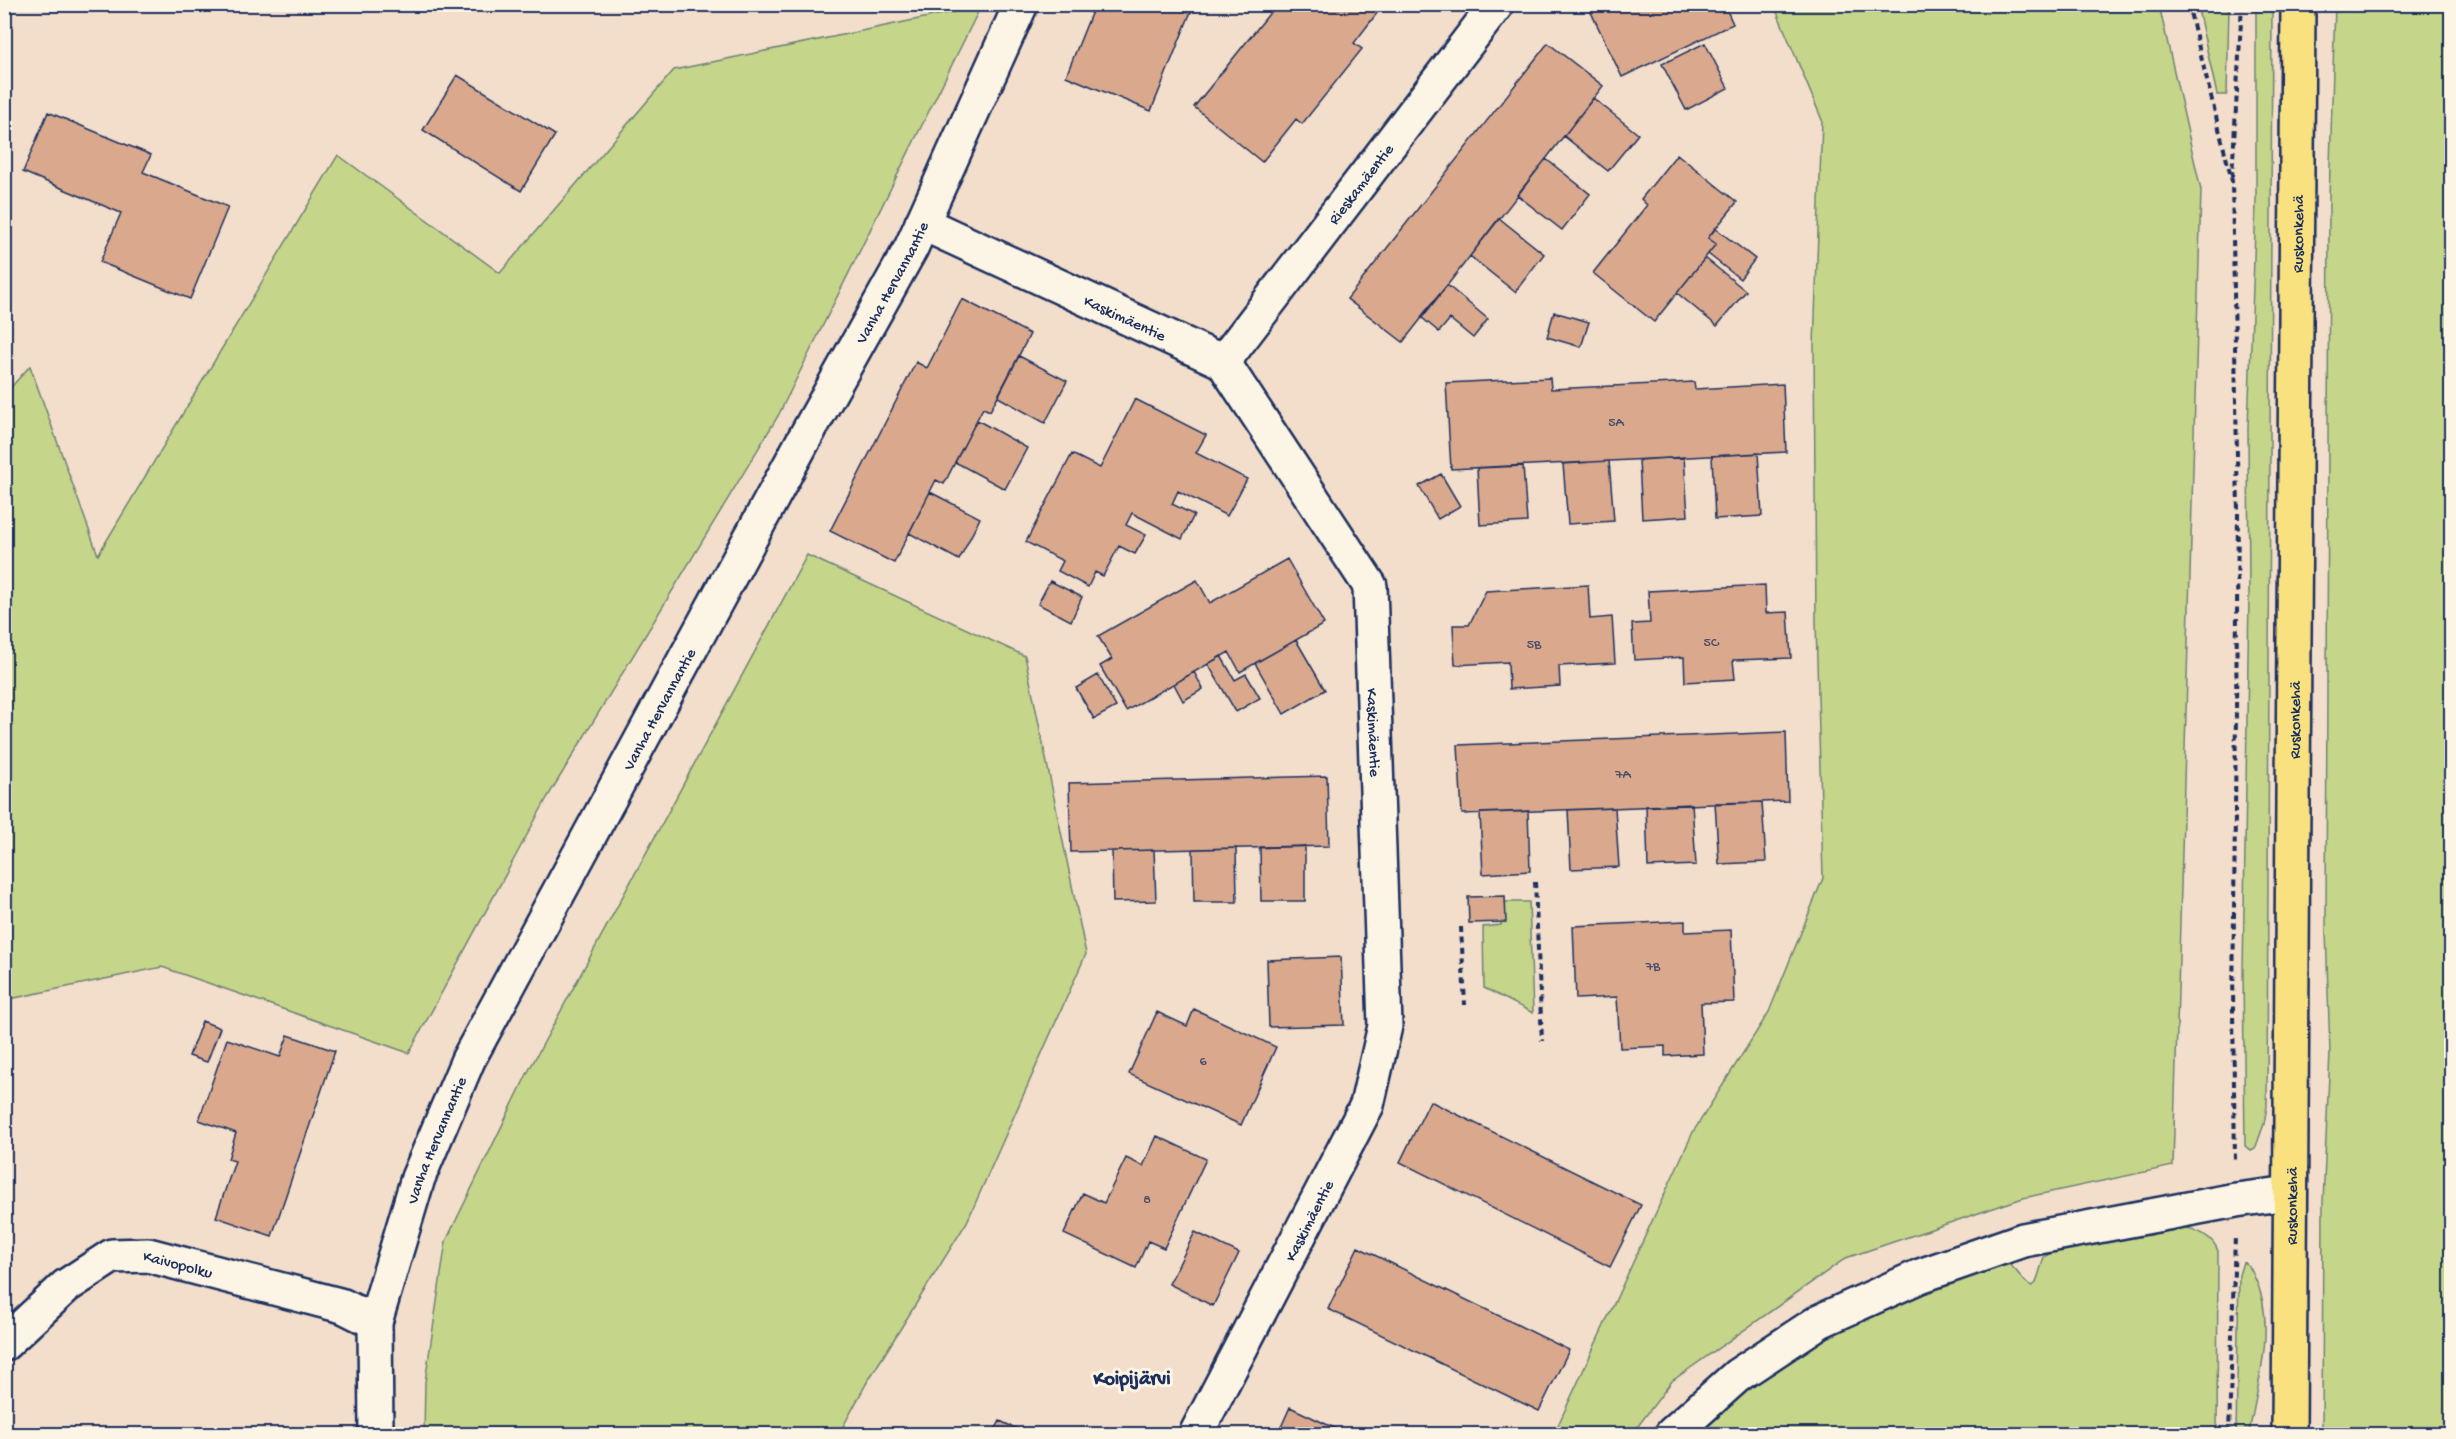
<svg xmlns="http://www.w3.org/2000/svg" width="2456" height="1439" font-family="'Gochi Hand',sans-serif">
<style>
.green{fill:#c5d58a;stroke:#708274;stroke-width:1.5}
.building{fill:#daa98d;stroke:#1b2f5e;stroke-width:1.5}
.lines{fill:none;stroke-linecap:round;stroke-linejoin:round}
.street-casing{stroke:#1b2f5e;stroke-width:38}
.secondary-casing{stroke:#1b2f5e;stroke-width:38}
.primary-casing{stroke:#1b2f5e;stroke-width:38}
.path{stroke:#1b2f5e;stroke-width:4;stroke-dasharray:6 4.5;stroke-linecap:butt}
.street{stroke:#fcf5e5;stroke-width:33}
.secondary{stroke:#fcf5e5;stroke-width:33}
.primary{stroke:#fae180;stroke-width:33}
.labels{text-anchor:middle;stroke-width:6;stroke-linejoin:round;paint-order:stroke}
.number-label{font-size:14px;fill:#4b4e6a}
.street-label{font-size:16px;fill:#1b2f5e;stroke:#fcf5e5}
.quarter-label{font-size:20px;font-weight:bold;fill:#1b2f5e;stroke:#fcf5e5}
</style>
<rect width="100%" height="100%" fill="#f2decb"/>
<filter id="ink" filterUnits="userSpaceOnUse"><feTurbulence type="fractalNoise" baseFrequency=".0167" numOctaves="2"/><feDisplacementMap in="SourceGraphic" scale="12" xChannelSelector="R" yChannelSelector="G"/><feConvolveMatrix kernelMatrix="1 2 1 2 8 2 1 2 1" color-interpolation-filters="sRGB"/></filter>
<g filter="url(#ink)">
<path class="green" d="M2272,4l-5,1102 -3,18 -9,25 -4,2 -6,-5 -2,-174 6,-376 -1,-168 8,-226v-197z
M1774,5h385l42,185 -28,976 -150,32 -177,60 -174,123 -40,53h-78l139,-302 76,-120 54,-134 -7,-255 -2,-278 8,-225z
M2197,5h32l-2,90h-10z
M2335,5h116v1429h-129l1,-232 7,-149 -4,-123 3,-731z
M981,6l-203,410 -231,382 -138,255 -247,-86 -157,33 -1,-605 26,-29 68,189 240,-400 162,118 174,-203z
M807,555l218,101 61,298 -119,268 -101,162 -27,50h-415l1,-52 21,-141 83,-171z
M1504,902h25l4,111 -49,-25 -1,-61 18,-2z
M2181,1227c15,2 32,9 37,24l-1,183h-519c65,-66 177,-129 265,-158 14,-4 29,-11 43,-13 12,5 14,18 26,23l4,-3 8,-26 12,-7 95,-20z
M2243,1262c7,3 8,8 11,14 24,47 3,109 -5,158h-13l3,-159z"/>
<path class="building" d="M1095,4h99l-43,107 -85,-35z
M1277,4h107l-30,39 8,6 -60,75 -6,-5 -34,43 -68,-55z
M1602,4h122l9,20 -111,53 -32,-67z
M1548,43l55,43 -200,256 -56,-43z
M1705,43l23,45 -42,22 -24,-46z
M457,75l98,60 -34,56 -98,-61z
M1593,98l45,36 -30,37 -44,-35z
M48,112l103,43 -8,17 85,35 -38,92 -90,-37 21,-49 -98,-41z
M1677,154l60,48 -29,36 8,6 -62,78 -61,-49 54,-68 -6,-6z
M1546,159l44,35 -28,36 -45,-35z
M1499,218l45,36 -29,38 -45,-36z
M1715,228l40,31 -15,20 -32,-25 8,-10 -8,-6z
M1705,258l41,33 -29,35 -40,-33z
M1447,285l41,34 -15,19 -23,-19 -11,13 -18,-15z
M962,299l68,35 -40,77 -7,-3 -39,76 -8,-4 -42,83 -64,-32 86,-169 11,6z
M1554,312l35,10 -8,25 -34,-10z
M1019,356l48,25 -22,42 -47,-26z
M1550,378l1,11 143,-7 1,7 88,-5 3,68 -335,17 -5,-86z
M1135,399l71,36 -10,18 51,26 -20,37 -49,-25 -6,13 22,11 -12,24 -50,-26 -6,12 20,10 -11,19 -16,-8 -16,30 -8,-4 -7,15 -30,-16 5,-10 -37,-19 46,-88 28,14z
M977,420l50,28 -22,41 -50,-27z
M1758,453l4,63 -47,3 -3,-63z
M1684,457l4,59 -46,3 -3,-59z
M1609,461l5,60 -46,3 -5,-60z
M1523,466l4,56 -47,3 -3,-57z
M1441,474l19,32 -22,13 -19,-33z
M930,492l50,26 -21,42 -50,-27z
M1287,559l37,65 -84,48 -11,-20 -103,59 -26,-45 12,-7 -14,-23 99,-56 13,23z
M1050,581l32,16 -11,24 -33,-17z
M1588,585l2,34 22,-2 3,46 -56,3 1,20 -51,3 -1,-27 -53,3 -2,-40h16l17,-34z
M1765,585l1,28 22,-1 3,46 -58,2 2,19 -50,3 -1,-25 -50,3 -2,-36 18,-1 -2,-32z
M1296,640l29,50 -41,24 -29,-51z
M1221,656l14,24 11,-6 14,24 -24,14 -28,-48z
M1194,672l9,17 -20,12 -9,-17z
M1098,675l18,32 -22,12 -18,-31z
M1786,732l2,69 -326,13 -4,-69z
M1327,776l2,70 -258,6 -2,-69z
M1762,802l4,60 -47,2 -4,-61z
M1692,804l4,61 -48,2 -2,-61z
M1615,808l4,59 -48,2 -3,-59z
M1528,811l2,60 -47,3 -3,-61z
M1305,846v55h-44l-1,-54z
M1236,848l1,54h-43l-1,-53z
M1154,850l2,51 -43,1 -1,-51z
M1505,896l1,26 -37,1 -1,-26z
M1685,921v11l46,-2 3,72 -33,1 2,51 -38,2v-10l-45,2 -3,-51 -41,2 -3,-73z
M1341,957l3,68 -75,2 -2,-67z
M1194,1009l82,38 -35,78 -112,-51 28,-62 30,14z
M202,1021l18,7 -13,34 -18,-6z
M288,1035l47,16 -63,185 -56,-19 19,-56 -7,-2 8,-26 -37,-13 28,-81 53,18z
M1430,1101l211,104 -31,62 -210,-105z
M1157,1136l49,23 -42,89 -16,-7 -12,27 -72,-34 19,-41 21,10 22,-45 17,8z
M1195,1232l44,21 -26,53 -44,-22z
M1358,1247l211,103 -30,61 -211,-102z
M1290,1407l57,27h-69z
M1000,1421l28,13h-35z"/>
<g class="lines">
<g class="street-casing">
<g id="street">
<path id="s1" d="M922,223l301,139 147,224 15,440 -18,79 -171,329"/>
<path id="s2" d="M1223,362l274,-358"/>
<path id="s3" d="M4,1344l62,-58 46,-30 36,-1 195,51 32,16"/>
<path d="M1672,1434l66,-59 82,-54 100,-45 103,-36 213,-40 54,-7"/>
</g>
</g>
<g class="secondary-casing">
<g id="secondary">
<path id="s4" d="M376,1434l-1,-112 43,-144 50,-118 335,-619 108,-193 110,-244"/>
</g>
</g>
<g class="primary-casing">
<g id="primary">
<path id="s5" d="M2289,1434l9,-1430"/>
</g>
</g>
<path class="path" d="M2188,4l44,177 6,331 -5,499 2,151
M2232,177l10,-173
M1535,882l7,159
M1461,927l4,78
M2229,1434l6,-198"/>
<use href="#street" class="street"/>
<use href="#secondary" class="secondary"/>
<use href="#primary" class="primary"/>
</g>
</g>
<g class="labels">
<g class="number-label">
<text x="1616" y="426">5A</text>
<text x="1711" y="646">5C</text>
<text x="1534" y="648">5B</text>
<text x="1623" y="778">7A</text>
<text x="1653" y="970">7B</text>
<text x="1203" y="1065">6</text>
<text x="1147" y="1203">8</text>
</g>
<g class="street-label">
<text dy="6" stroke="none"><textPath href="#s2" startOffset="225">Rieskamäentie</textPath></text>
<text dy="6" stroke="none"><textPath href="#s5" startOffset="1200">Ruskonkehä</textPath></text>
<text dy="6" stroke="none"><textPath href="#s4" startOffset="1276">Vanha Hervannantie</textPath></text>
<text dy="6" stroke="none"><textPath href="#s1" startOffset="224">Kaskimäentie</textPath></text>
<text dy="6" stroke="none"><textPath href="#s4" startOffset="790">Vanha Hervannantie</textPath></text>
<text dy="6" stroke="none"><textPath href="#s5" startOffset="714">Ruskonkehä</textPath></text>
<text dy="6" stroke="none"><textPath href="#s1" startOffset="746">Kaskimäentie</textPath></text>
<text dy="6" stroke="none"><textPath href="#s4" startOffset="304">Vanha Hervannantie</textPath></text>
<text dy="6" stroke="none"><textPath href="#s5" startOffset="228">Ruskonkehä</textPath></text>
<text transform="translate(1308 1220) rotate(-63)" y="6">Kaskimäentie</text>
<text dy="6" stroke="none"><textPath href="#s3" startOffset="207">Kaivopolku</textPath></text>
</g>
<g class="quarter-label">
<text x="1132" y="1384">Koipijärvi</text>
</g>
</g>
<rect width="2456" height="1439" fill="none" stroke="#fcf5e5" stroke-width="24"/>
<rect x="12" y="12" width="2432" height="1415" fill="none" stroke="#1b2f5e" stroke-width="2" filter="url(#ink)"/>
</svg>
